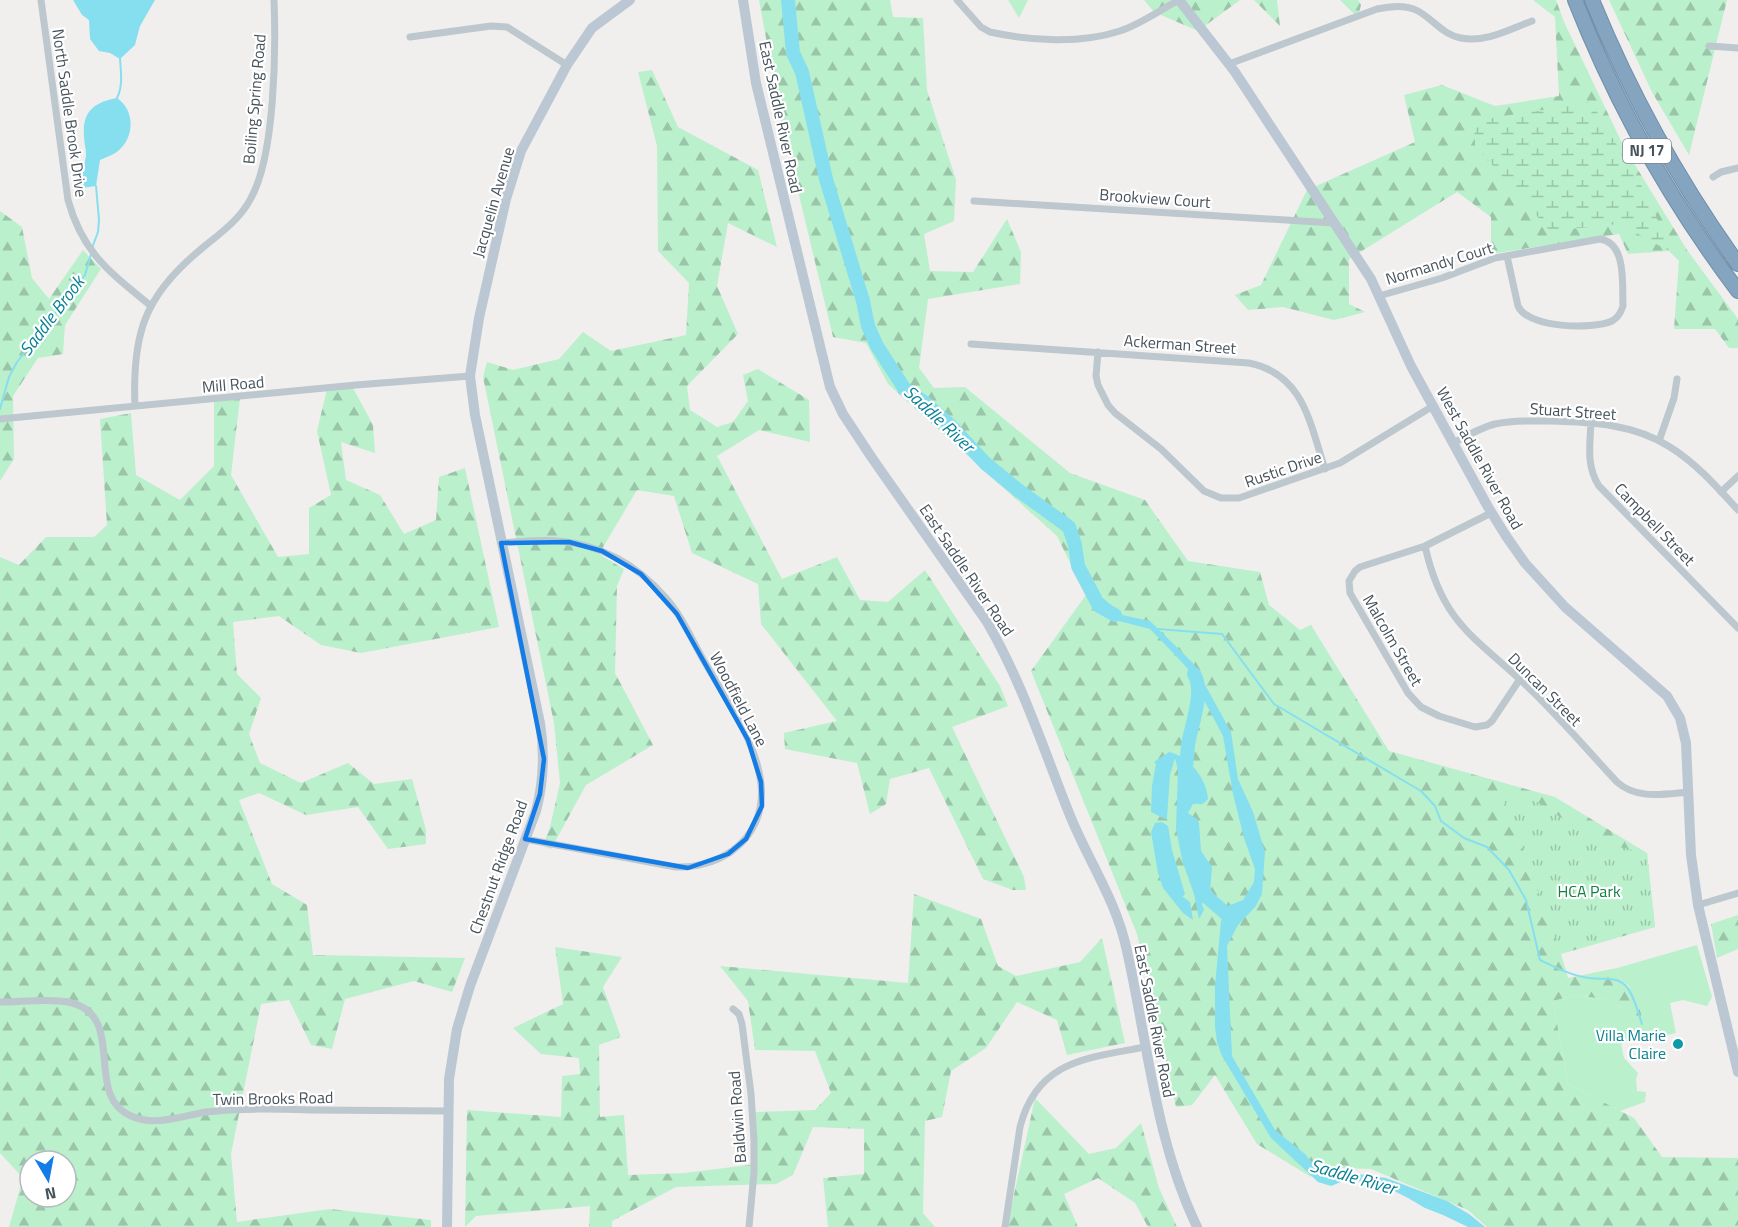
<svg xmlns="http://www.w3.org/2000/svg" width="1738" height="1227" font-family="'Titillium Web',sans-serif">
<style>
.grass{fill:#bbf0cc}
.forest{fill:url(#forest-firs);fill-rule:evenodd}
.wetland{fill:url(#wetland-marsh)}
.park{fill:url(#park-tufts)}
.water{fill:#86dfef}
.lines{fill:none;stroke-linecap:round;stroke-linejoin:round}
.stream{stroke:#86dfef;stroke-width:2}
.river{stroke:#86dfef;stroke-width:14}
.highway-casing{stroke:#6f8fab;stroke-width:16}
.street{stroke:#bcc7ce;stroke-width:7}
.secondary{stroke:#bbc8d3;stroke-width:10}
.highway{stroke:#84a4bf;stroke-width:14}
.marked{fill:none;stroke:#137ce6;stroke-width:4.5;stroke-linejoin:round}
.culture-dot{fill:#0f9aa8;stroke:#fff;stroke-width:2}
.labels{text-anchor:middle;stroke-width:4.5;stroke-linejoin:round;paint-order:stroke}
.shield{fill:#fff;stroke:#7e878d;stroke-width:1.5}
.shield-label{font-size:15px;font-weight:bold;fill:#46535c}
.street-label{font-size:16px;fill:#46535c;stroke:#fff}
.park-label{font-size:16px;fill:#148044;stroke:#fff}
.culture-label{font-size:16px;fill:#0d838f;stroke:#fff;text-anchor:end}
.water-label{font-size:18px;font-style:italic;fill:#088196;stroke:#fff}
</style>
<defs>
<pattern id="forest-firs" width="22" height="20" patternUnits="userSpaceOnUse" patternTransform="scale(1.5)"><rect width="22" height="20" fill="#bbf0cc"/><path d="M5 1l3.5 6h-7zM16 11l3.5 6h-7z" fill="#9ac5a9"/></pattern>
<pattern id="wetland-marsh" width="20" height="14" patternUnits="userSpaceOnUse" patternTransform="scale(1.5)"><rect width="20" height="14" fill="#bbf0cc"/><path d="M1 5h8M5 5V1M11 12h8M15 12V8" fill="none" stroke="#9ac5a9"/></pattern>
<pattern id="park-tufts" width="24" height="20" patternUnits="userSpaceOnUse" patternTransform="scale(1.5)"><rect width="24" height="20" fill="#bbf0cc"/><path d="M3 7l-1-3M5 7V3M7 7l1-3M15 17l-1-3M17 17v-4M19 17l1-3" fill="none" stroke="#9ac5a9"/></pattern>
</defs>
<rect width="100%" height="100%" fill="#f1eeee"/>
<path class="grass" d="M1697,945l15,52 -5,9 -24,-6 -13,3 6,30 -26,6 -1,-3 -6,-3 -22,11 3,14 14,15 -2,6 1,12 9,1 -1,10 -25,9 -52,-27 -15,-83 22,-6 28,4 18,8 9,10 6,13 -7,-44 -8,-6 -4,-12z"/>
<path class="forest" d="M759,0h131l3,17 30,1 4,72 29,90 -2,41 -30,13 6,37 43,1 34,-53 14,33 -1,32 -92,15 -9,69 15,20 31,-1 105,86 75,27 43,61 72,11 9,33 31,25 11,-5 78,126 166,46 92,56 8,74 -94,27 7,24 49,-10 4,12c15,11 19,30 24,48l-3,3 -6,-1 -6,-12 -9,-11 -18,-8 -28,-4 -22,6 15,83 66,34 28,39 76,1v69h-251l-19,-17 -97,-41 -59,-2 -1,10 -54,-33 -42,-69 -23,30 -16,2 -39,-173 -106,-263 55,-76 -29,-59 -169,-152 -22,-41 -33,-6 -52,-217z
M1008,0h20l-9,18z
M1144,0h96l-42,31 -44,-19z
M1254,0h23l3,26z
M1340,0h18l3,5 -3,13z
M1533,0h23l8,22 60,125 63,103 51,69v29h-9l-14,-19h-41l5,-68 -10,-10 -41,3 -9,-20 -128,20v-37l-34,-25 -108,67v45l16,8 -31,8 -51,-13 -35,3 -13,-15 26,-10 46,-95 108,-48 -11,-47 38,-10 53,21 64,-10 -4,-79z
M1609,0h118l-38,155 -37,-63z
M652,70l26,57 80,43 19,77 -49,-24 -11,63 21,48 -51,52 3,24 27,17 16,-5 15,-21 -5,-26 15,-6 51,31 1,42 -51,-12 -42,26 65,123 55,-22 23,43 28,2 37,-32 75,116 8,20 -56,21 72,150 2,13h-13l-30,-11 -54,-111 -39,11 -4,25 -16,10 -13,-51 -72,-14 -1,-16 53,-12 -76,-97 -3,-40 -66,-31 -18,-57 -37,-6 -38,64 25,15 -7,17 -2,87 38,72 -67,40 -35,64 -8,-3 7,-19 10,-44 -6,-60 -71,-346 4,-15 26,8 46,-11 24,-27 28,19 75,-16 3,-52 -31,-32 -1,-105 -19,-74z
M0,211l22,16 10,51 17,21 34,-49 18,19 -36,56 -2,29 -25,4 -25,38 1,63 -14,22z
M352,386l21,39 2,28 -34,-11 5,38 34,15 24,39 32,-14 3,-43 26,-9 34,159 -138,26 -40,-8 -42,-29 -46,6 4,52 24,24 -12,36 11,29 41,20 47,-20 26,21 38,-5 14,51v14l-38,5 -30,-42 -52,8 -47,-22 -20,7 33,84 35,21 6,50 152,3 -13,34 -38,-11 -69,18 -13,50 -21,-4 -22,-45 -28,4 -30,150 6,68 93,-13 101,11v7h-422l14,-49 -23,-25v-596l19,8 27,-28h48l13,-12 -7,-106 31,-6 5,62 44,25 34,-34v-66l26,-2 -9,77 47,82 31,-3v-46l22,-13 -14,-64 10,-42zM30,1161h36v36h-36z
M914,894l67,25 17,47 18,10 64,-14 22,-24 23,105 -58,12 -10,-35 -40,-18 -31,46 -35,23 -9,46 -17,4 -2,92 12,14h-107l-5,-49 41,-4v-45l-51,-2 -20,48 -17,9 -100,3 -64,34v6h-23l1,-21 -114,10 -11,11 2,-117 94,7 1,-41 18,-2 -1,-16 -38,-4 -28,-26 50,-24 -8,-57 67,10 -19,30 18,50 -22,8 1,72 24,-2 4,60 57,-2 71,-9 -1,-52 60,-2 16,-17 -16,-42 -60,-1 -7,-49 -28,-35 188,17z
M1738,915v34l-21,9 -6,-34z
M1035,1098l54,56 27,-6 25,-25 18,65 18,39h-29l-13,-24 -37,-25 -34,16 14,33h-71z"/>
<path class="wetland" d="M1591,102l59,98 19,51 -49,-27 -70,7 -75,-86 -1,-24z"/>
<path class="park" d="M1501,792l33,8 66,43 47,10 8,74 -96,21z"/>
<path class="water" d="M73,0h82l-15,26 -5,19 -15,14 -10,-6 -11,-2 -9,-12 -1,-19 -7,-5z
M117,98c18,12 18,39 1,53 -5,4 -12,6 -18,9l-4,26 -14,2c-5,-13 3,-20 4,-33 0,-6 -2,-13 -2,-19 -2,-24 10,-34 33,-38z
M1103,598l19,17 28,6 43,42 38,69 7,47 15,33 12,40 -3,42 -6,12 -18,19 -11,21 5,110 43,74 30,24 8,10 24,7 49,7 61,23 22,13 16,13h-17l-25,-12 -18,-7 -17,-10 -24,-12 -16,-5 -27,1 -10,4 -13,-4 -47,-44 -49,-82 -5,-14 -2,-15v-41l6,-65 7,-15 15,-6 11,-18 1,-13 -11,-31 -11,-44 -10,-58 -36,-68 -11,-12 -26,-27 -43,-11 -9,-9z
M1169,752c20,4 38,27 39,47 -7,8 -7,4 -15,5l-5,9 9,6 2,4 2,28 11,16 -2,24 -8,13 2,6 -5,9 -5,-25 -12,-34 -6,-32 2,-57 -3,-13 -5,17 -3,43 -2,1 -14,-7 1,-26 4,-22 -2,-2z
M1162,822l6,4 4,24 13,44 -3,2 8,6 3,18 -10,-7 -20,-25 -5,-15 -7,-41 4,-9z"/>
<g class="lines">
<path class="stream" d="M117,98c6,-12 4,-25 3,-39
M92,248l6,-16 1,-12 -3,-34
M0,409l9,-32 8,-15 68,-87 6,-21
M1158,629l64,5 52,70 147,87 14,15 6,15 23,17 23,9 22,23 17,30 14,60c15,7 32,16 49,18 12,2 26,-2 36,7 9,9 13,28 17,39"/>
<path class="river" d="M788,0l5,53 9,19 24,107 37,122 5,25 9,20 27,42 21,15 26,23 34,37 33,27 51,37 6,18 3,21 21,40 16,9
M1185,779c1,-11 2,-23 3,-34 3,-19 17,-54 6,-71
M1199,883l9,15 22,19 -2,9"/>
<g class="highway-casing">
<path id="highway" d="M1575,0c41,104 96,202 163,291
M1592,0c38,93 87,182 146,264"/>
</g>
<path class="street" d="M41,0l27,200c15,54 42,72 83,106
M957,0l24,27 9,5c41,9 90,12 130,-1 21,-7 40,-21 59,-31
M410,37l81,-11 16,1 60,38
M1709,46l29,2
M1229,64l148,-55c13,-3 28,-5 41,2 15,8 25,24 43,27 24,5 49,-9 71,-17
M1713,177l8,-5 17,-4
M974,201l360,22
M1379,296l63,-18 53,-20 105,-19c27,4 22,46 23,67 -2,6 -5,12 -11,15 -20,9 -84,7 -94,-15l-11,-50
M971,344l278,19c55,11 61,61 76,106
M1098,352l-2,24 2,9 10,20 7,8 46,36 43,42 17,7h18l101,-35 93,-57
M135,406c-3,-71 9,-110 65,-156 19,-16 40,-30 51,-52 24,-43 25,-148 23,-198
M0,419l356,-34 114,-9
M1591,422c-1,23 -5,44 8,64l139,142
M1659,441l15,-43 3,-19
M1453,443c13,-7 27,-15 42,-19 18,-4 36,-3 55,-3 42,1 84,3 120,26 27,17 47,40 68,63
M1721,492l17,-16
M1491,513l-66,33 -65,21 -5,4 -6,10 1,12 58,100 13,14 18,9 36,11 12,-2 5,-4 28,-42
M501,543c44,-4 75,-6 116,15 19,10 35,24 49,40 16,18 26,42 38,63 20,35 53,81 57,123 3,27 -7,51 -29,67 -16,11 -37,17 -56,16l-151,-28
M1425,546c18,81 53,92 107,145 30,29 57,61 85,91 20,18 47,12 72,10
M1698,905l40,-12
M0,1002c21,0 48,-4 68,0 61,12 14,93 63,114 24,11 50,0 75,-4 35,-4 70,-3 105,-2 45,0 91,1 136,1
M733,1009l6,5 3,10 9,70 3,47v31l-5,55
M1005,1227l15,-100c17,-67 68,-69 125,-80"/>
<path class="secondary" d="M743,0l13,83 74,304 13,27 29,44 115,164c35,60 56,126 82,191 19,48 47,86 58,138 21,93 28,188 70,276
M1179,0l56,72 136,207 40,87 77,141 18,29 19,27 40,44 102,89 13,22 6,25 5,112 7,50 40,167
M447,1227l2,-148 8,-50 13,-43 66,-175c8,-30 9,-57 4,-88l-65,-308 -5,-39 9,-58 27,-119 15,-48 46,-86 25,-37 38,-28"/>
<use href="#highway" class="highway"/>
</g>
<path class="marked" d="M569,542l33,9 39,23 36,40 71,126 13,42 1,24 -16,33 -18,15 -40,14 -163,-29 15,-45 4,-35 -43,-216z"/>
<circle class="culture-dot" cx="1678" cy="1044" r="6"/>
<g class="labels">
<rect class="shield" x="1623" y="139" width="48" height="24" rx="4.5"/>
<g class="shield-label">
<text x="1647" y="156">NJ 17</text>
</g>
<g class="street-label">
<text transform="translate(254 99) rotate(-85)" y="6">Boiling Spring Road</text>
<text transform="translate(70 113) rotate(82)" y="6">North Saddle Brook Drive</text>
<text transform="translate(781 117) rotate(78)" y="6">East Saddle River Road</text>
<text transform="translate(1155 198) rotate(4)" y="6">Brookview Court</text>
<text transform="translate(493 202) rotate(-74)" y="6">Jacquelin Avenue</text>
<text transform="translate(1439 263) rotate(-17)" y="6">Normandy Court</text>
<text transform="translate(1180 344) rotate(4)" y="6">Ackerman Street</text>
<text transform="translate(233 384) rotate(-5)" y="6">Mill Road</text>
<text transform="translate(1573 411) rotate(4)" y="6">Stuart Street</text>
<text transform="translate(1480 458) rotate(61)" y="6">West Saddle River Road</text>
<text transform="translate(1283 469) rotate(-19)" y="6">Rustic Drive</text>
<text transform="translate(1655 524) rotate(46)" y="6">Campbell Street</text>
<text transform="translate(967 570) rotate(56)" y="6">East Saddle River Road</text>
<text transform="translate(1393 640) rotate(60)" y="6">Malcolm Street</text>
<text transform="translate(1545 689) rotate(45)" y="6">Duncan Street</text>
<text transform="translate(739 699) rotate(62)" y="6">Woodfield Lane</text>
<text transform="translate(498 867) rotate(-70)" y="6">Chestnut Ridge Road</text>
<text transform="translate(1155 1021) rotate(79)" y="6">East Saddle River Road</text>
<text transform="translate(273 1098) rotate(-1)" y="6">Twin Brooks Road</text>
<text transform="translate(737 1117) rotate(-94)" y="6">Baldwin Road</text>
</g>
<g class="park-label">
<text x="1589" y="897">HCA Park</text>
</g>
<g class="culture-label">
<text x="1666" y="1041">Villa Marie<tspan x="1666" dy="18">Claire</tspan></text>
</g>
<g class="water-label">
<text transform="translate(52 316) rotate(-53)" y="6">Saddle Brook</text>
<text transform="translate(939 419) rotate(43)" y="6">Saddle River</text>
<text transform="translate(1353 1177) rotate(16)" y="6">Saddle River</text>
</g>
</g>
<g transform="translate(48 1179) rotate(170)"><circle r="28" fill="#ffffff" stroke="#b5babe" stroke-width="1.5"/>
<path d="M0-4.5L10 22L0 15L-10 22Z" fill="#137ce6"/>
<text y="-9" font-size="16" font-weight="bold" text-anchor="middle" fill="#46535c">N</text>
</g>
</svg>
